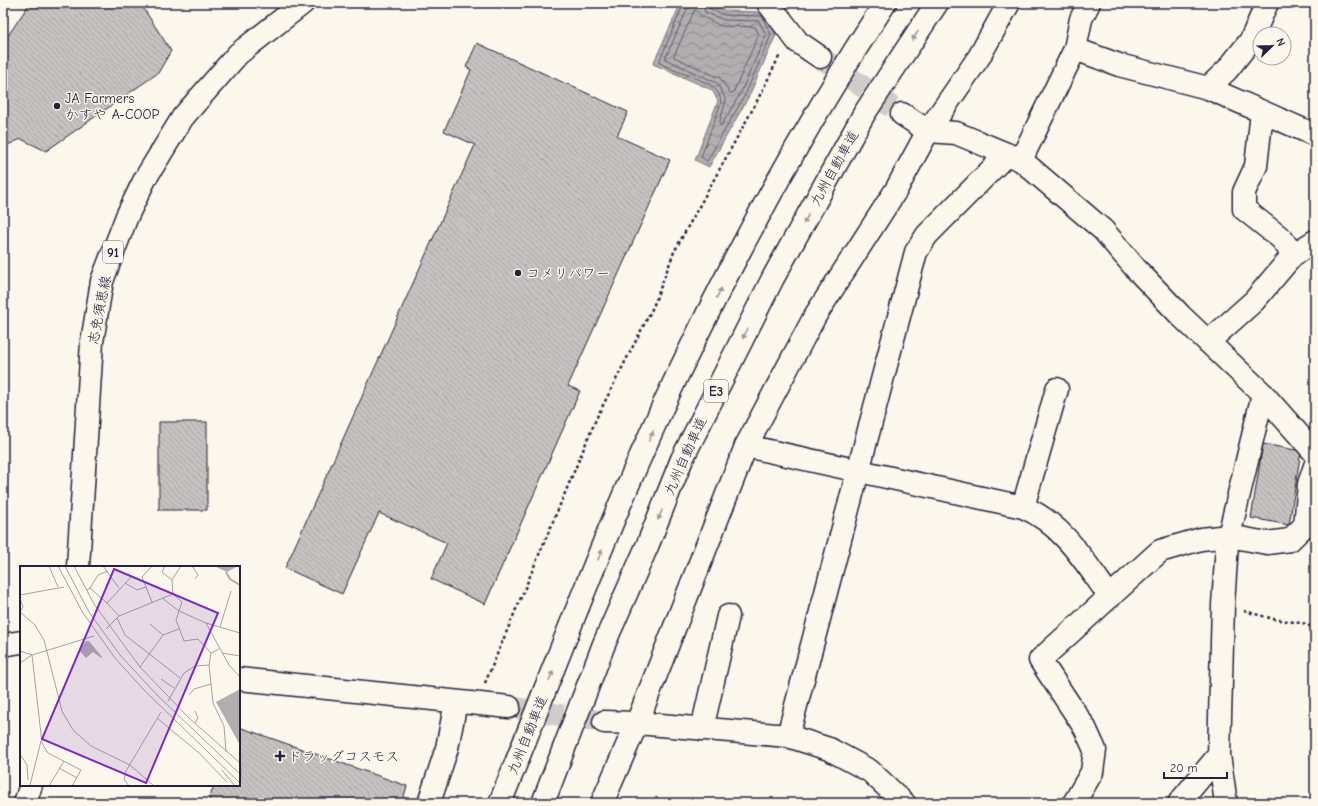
<svg xmlns="http://www.w3.org/2000/svg" width="1318" height="806" font-family="'Comic Neue','Klee One',sans-serif">
<style>
.water{fill:url(#water-waves);stroke:#787681}
.lines{fill:none;stroke-linecap:round;stroke-linejoin:round}
.shore{stroke:#5b5a6a;stroke-width:1}
.building{fill:url(#building-back-hatch);stroke:#22223b}
.minor-tunnel{stroke:#d0ccc9;stroke-width:22;stroke-dasharray:22 11;stroke-linecap:butt}
.minor-casing{stroke:#22223b;stroke-width:25}
.tertiary-casing{stroke:#22223b;stroke-width:25}
.primary-casing{stroke:#22223b;stroke-width:25}
.motorway-casing{stroke:#22223b;stroke-width:25}
.path{stroke:#22223b;stroke-width:2.5;stroke-dasharray:3 3;stroke-linecap:butt}
.minor{stroke:#fbf7ec;stroke-width:22}
.tertiary{stroke:#fbf7ec;stroke-width:22}
.primary{stroke:#fbf7ec;stroke-width:22}
.motorway{stroke:#fbf7ec;stroke-width:22}
.oneway{fill:#99979c}
.poi-dot{fill:#22223b;stroke:#fbf7ec;stroke-width:1.5}
.labels{text-anchor:middle;stroke-width:3;stroke-linejoin:round;paint-order:stroke}
.shield{fill:#fbf7ec;stroke:#636270;stroke-width:1}
.shield-label{font-size:13px;font-weight:bold;fill:#22223b}
.poi-label{font-size:14px;fill:#22223b;stroke:#fbf7ec;text-anchor:start}
.street-label{font-size:14px;fill:#22223b;stroke:#fbf7ec}
.inset-river{fill:none;stroke:#b1aeb0;stroke-width:2}
.inset-road{fill:none;stroke:#a4a2a5;stroke-width:1}
.view{fill:#7b2cbf;fill-opacity:0.15;stroke:#7b2cbf;stroke-width:2}
.inset-edge{fill:none;stroke:#22223b;stroke-width:2}
</style>
<defs>
<pattern id="water-waves" width="16" height="10" patternUnits="userSpaceOnUse"><rect width="16" height="10" fill="#b1aeb0"/><path d="M0 5q4-4 8 0t8 0" fill="none" stroke="#908d90"/></pattern>
<pattern id="building-back-hatch" width="6" height="6" patternUnits="userSpaceOnUse"><rect width="6" height="6" fill="#c6c2c0"/><path d="M-1 5l2 2M0 0l6 6M5-1l2 2" fill="none" stroke="#aaa6a6"/></pattern>
</defs>
<rect width="100%" height="100%" fill="#fbf7ec"/>
<filter id="ink" filterUnits="userSpaceOnUse"><feTurbulence type="fractalNoise" baseFrequency=".025" numOctaves="2"/><feDisplacementMap in="SourceGraphic" scale="8" xChannelSelector="R" yChannelSelector="G"/><feConvolveMatrix kernelMatrix="1 2 1 2 8 2 1 2 1" color-interpolation-filters="sRGB"/></filter>
<g filter="url(#ink)">
<path class="water" d="M681,3h26l18,8 40,1 11,23 -27,61 -40,71 -14,-7 23,-59 -6,-11 -59,-26z"/>
<g class="lines">
<path class="shore" d="M684,3l-25,59c15,13 62,16 62,41l-20,54 6,4 38,-66 26,-60 -9,-19 -38,-1 -15,-7 -2,-5
M690,3l-25,56 52,24 9,17 -7,24 2,2 20,-34 25,-57 -7,-14 -35,-1 -19,-8 -3,-9
M695,10l8,7 18,9 34,1 4,7 -26,59h-3l-10,-15 -46,-21z"/>
</g>
<path class="building" d="M32,3h108l31,48 -13,22 -112,78 -25,-12 -18,8v-104l25,-37z
M477,43l151,69 -11,24 53,24 -102,226 12,5 -95,213 -54,-25 16,-36 -68,-30 -37,81 -57,-26 190,-423 -31,-14 27,-61 -5,-3z
M159,422h48v88h-48z
M1263,444l38,7 -12,74 -38,-7z
M239,727l168,59 -5,17h-194l6,-18h25z"/>
<g class="lines">
<path class="minor-tunnel" d="M820,57l82,57
M509,707l95,15"/>
<g class="minor-casing">
<path id="minor" d="M768,3l30,39 22,15
M1075,49l6,-30 8,-16
M1208,88l19,-18 24,-30 16,-37
M1262,112l-6,54 -12,26v17l38,30 11,16
M902,114l26,17 28,2 65,27 82,70 34,40 44,46 82,78 52,59
M1021,160l54,-111 44,16 89,23 107,47
M1208,342l46,-41 39,-46 22,-14
M746,446l277,61c40,17 62,55 87,90
M1023,507l34,-118
M3,645l18,-3
M239,679l270,28
M604,722l33,1 151,13 41,13 41,22 34,32
M702,729l26,-113
M788,736l128,-484 11,-17 80,-81
M429,803l18,-55 9,-46
M1074,803l18,-31 3,-22 -10,-22 -45,-68 120,-109 41,-12 28,-3 38,7 23,-3 15,-15 4,-41 6,-18
M1179,803l40,-48
M1226,803l-7,-48 4,-150 4,-61 36,-150"/>
</g>
<g class="tertiary-casing">
<path id="tertiary" d="M602,803l35,-80 109,-277 69,-130 81,-126 32,-59 51,-74 30,-54"/>
</g>
<g class="primary-casing">
<path id="primary" d="M78,567l14,-225 10,-61 25,-65 18,-37 38,-62 55,-63 65,-51
M25,803l6,-18"/>
</g>
<g class="motorway-casing">
<path id="motorway" d="M500,803c58,-144 112,-290 178,-429 61,-128 130,-253 207,-371
M543,803l61,-159 44,-100 34,-85 91,-181 91,-164 73,-111"/>
</g>
<path class="path" d="M1244,611l30,8 33,5 8,6
M485,683l112,-266 56,-110 21,-55 81,-147 25,-50"/>
<use href="#minor" class="minor"/>
<use href="#tertiary" class="tertiary"/>
<use href="#primary" class="primary"/>
<use href="#motorway" class="motorway"/>
</g>
<defs><path id="oneway-solid" d="M-6-.8H1V-3.2L6.5 0L1 3.2V.8H-6Z"/></defs>
<g class="oneway">
<use href="#oneway-solid" transform="translate(915 36) rotate(123)"/>
<use href="#oneway-solid" transform="translate(806 219) rotate(119)"/>
<use href="#oneway-solid" transform="translate(719 293) rotate(-63)"/>
<use href="#oneway-solid" transform="translate(745 334) rotate(117)"/>
<use href="#oneway-solid" transform="translate(651 436) rotate(-66)"/>
<use href="#oneway-solid" transform="translate(660 515) rotate(112)"/>
<use href="#oneway-solid" transform="translate(600 555) rotate(-68)"/>
<use href="#oneway-solid" transform="translate(551 676) rotate(-68)"/>
</g>
</g>
<g class="poi-dot">
<circle cx="57" cy="106" r="4"/>
<circle cx="518" cy="273" r="4"/>
<path d="M278 750h4v4h4v4h-4v4h-4v-4h-4v-4h4z"/>
</g>
<g class="labels">
<g class="shield">
<rect x="103" y="241" width="20" height="22" rx="3"/>
<rect x="704" y="380" width="24" height="22" rx="3"/>
</g>
<g class="shield-label">
<text x="113" y="257">91</text>
<text x="716" y="396">E3</text>
</g>
<g class="poi-label">
<text x="65" y="103">JA Farmers<tspan x="65" dy="16">かすや A-COOP</tspan></text>
<text x="526" y="278">コメリパワー</text>
<text x="288" y="761">ドラッグコスモス</text>
</g>
<g class="street-label">
<text transform="translate(834 168) rotate(-61)" y="5">九州自動車道</text>
<text transform="translate(99 310) rotate(-79)" y="5">志免須恵線</text>
<text transform="translate(685 456) rotate(-66)" y="5">九州自動車道</text>
<text transform="translate(527 735) rotate(-68)" y="5">九州自動車道</text>
</g>
</g>
<g transform="translate(20 566)">
<rect width="220" height="220" fill="#fbf7ec"/>
<path d="M194,0h24l-11,6zM66,75h3l13,16 -1,1 -8,-6 -7,6 -7,-8zM220,123v56l-24,-43z" fill="#b1aeb0"/>
<path class="inset-river" d="M206,6l4,7 10,6"/>
<path class="inset-road" d="M29,0l9,21M38,0l25,47 32,45 29,32 96,93M45,0l24,46 31,43 38,41 82,78M54,0l20,38 46,63 49,51 51,45M83,0l16,22M145,0l-3,6 10,8M172,0l6,9 -3,4M105,17l12,7 9,-3M70,22l8,-13 10,-4M67,24l3,-2 17,15M153,28l9,8 -6,18 8,21 14,-2 13,14M0,29l44,-8M142,32l17,13 27,12 34,10M0,33l3,8 -3,5M132,36l-10,-25 10,-11M0,46l15,13 9,15 18,71 11,19 18,16 39,19 24,21M99,50l-12,-13 25,-27M97,52l8,17 55,43M186,57l23,42 11,12M130,58l13,11M200,61l11,-36M86,63l13,-13 54,-22 -1,-14 9,-14M199,83l-8,4 -2,12 4,38 11,23 2,26M0,85l12,4M202,87l18,3M12,89l10,88 6,10 33,17 -9,16M0,97l12,-8 62,-19M120,101l23,-32 16,-6M141,113l13,9M169,129l5,-6 17,-5M148,135l16,-28 11,-7 14,-1M137,152l42,35 28,29M175,157l3,-5 -3,-7M0,188l7,11 1,15M39,202l18,10M202,204l13,16M10,219l11,-44M29,220l15,-25M109,220l-5,-7 2,-8 35,-59"/>
<path class="view" d="M94,3l104,44 -72,170 -104,-44z"/>
<rect width="220" height="220" class="inset-edge"/>
</g>
<rect width="1318" height="806" fill="none" stroke="#fbf7ec" stroke-width="16"/>
<rect x="8" y="8" width="1302" height="790" fill="none" stroke="#22223b" stroke-width="1.5" filter="url(#ink)"/>
<g transform="translate(1272 46) rotate(67)"><circle r="19" fill="#fbf7ec" stroke="#a4a2a5"/>
<path d="M0-3L7 15L0 10L-7 15Z" fill="#22223b"/>
<text y="-6" font-size="11" font-weight="bold" text-anchor="middle" fill="#22223b">N</text>
</g>
<path d="M1164 772v6h63v-6" fill="none" stroke="#22223b" stroke-width="2"/>
<text x="1170" y="772" font-size="12" fill="#22223b" stroke="#fbf7ec" stroke-width="3" paint-order="stroke">20 m</text>
</svg>
